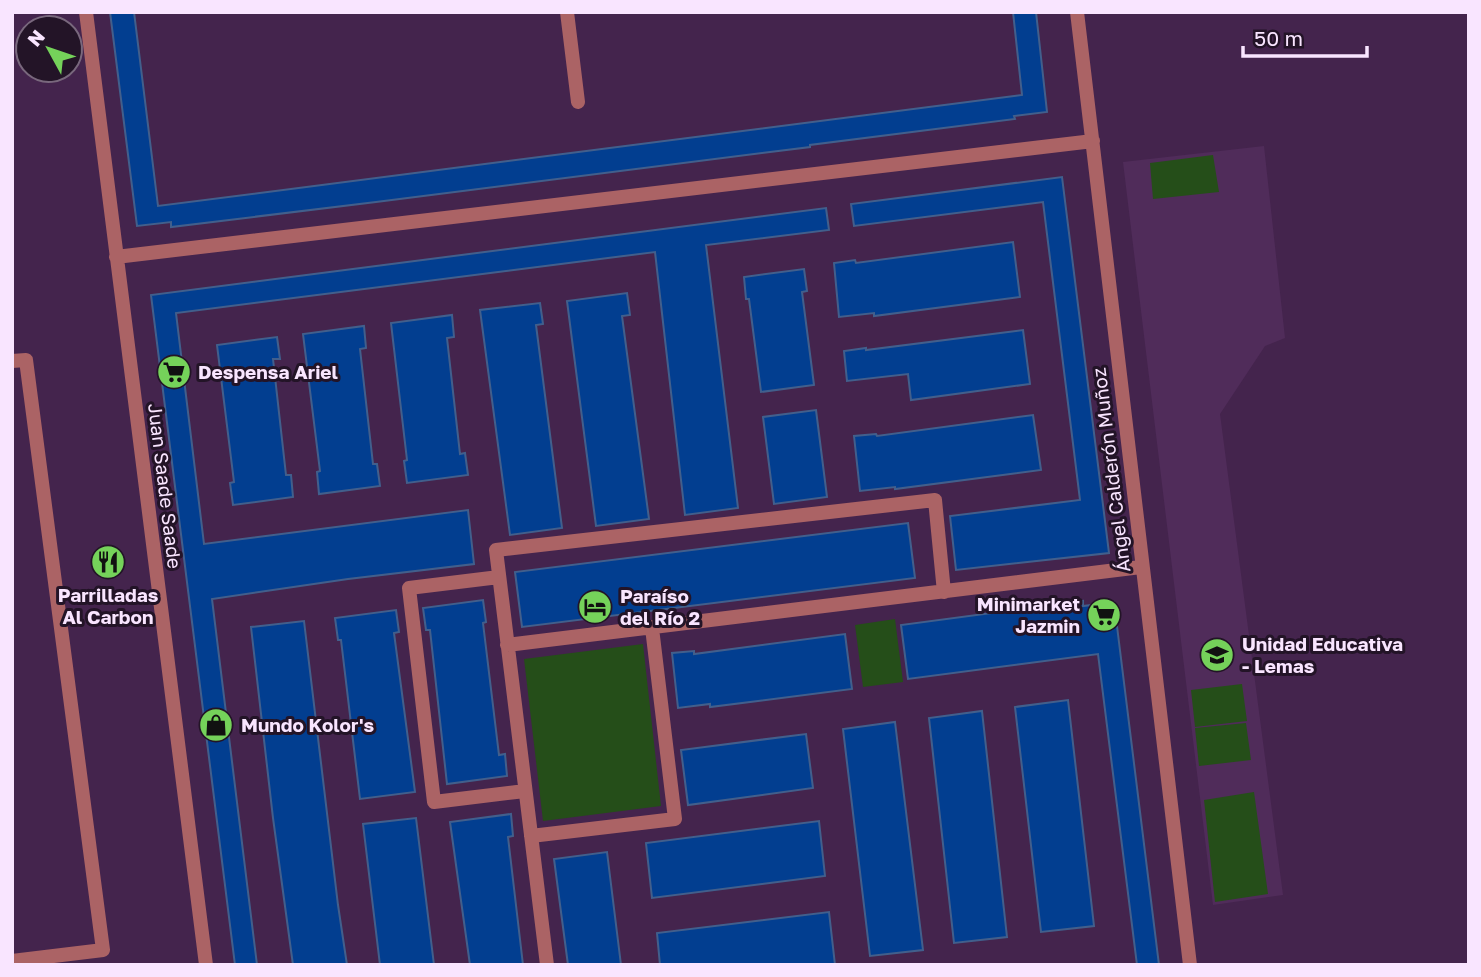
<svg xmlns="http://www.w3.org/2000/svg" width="1481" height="977" font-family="'Golos Text',sans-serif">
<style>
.built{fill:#502c5a}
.green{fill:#254e19}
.building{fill:#023e90;stroke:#425f8c;stroke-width:2}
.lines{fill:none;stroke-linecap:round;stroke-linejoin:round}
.minor{stroke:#ab6365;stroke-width:14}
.labels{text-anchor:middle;stroke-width:6;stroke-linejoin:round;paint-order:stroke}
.poi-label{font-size:19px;font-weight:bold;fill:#f9e5ff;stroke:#231427;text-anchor:start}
.street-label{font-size:19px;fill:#f9e5ff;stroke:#231427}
</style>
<rect width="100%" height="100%" fill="#44244d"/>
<path class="built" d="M1264,146l21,192 -20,8 -45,68 63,481 -70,10 -90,-743z"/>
<path class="green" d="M1213,155l6,37 -66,7 -3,-36z
M895,619l8,63 -40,5 -8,-62z
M643,644l18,162 -118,15 -19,-162z
M1242,684l5,37 -52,6 -4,-37z
M1246,723l5,37 -52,6 -4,-38z
M1254,792l14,102 -53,8 -11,-102z"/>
<path class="building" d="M110,12h24l24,194 864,-111 -9,-83h23l11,100 -33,4 1,3 -205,26v2l-434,55 -205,25v-5l-34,4z
M1062,177l47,376 -153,17 -6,-54 130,-16 -37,-298 -189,24 -3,-22z
M826,208l3,22 -123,15 32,263 -53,7 -30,-263 -479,61 28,231 264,-34 6,54 -126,15 -136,20 45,366h-22l-84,-670z
M1013,242l7,55 -146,19v-3l-35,4 -5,-54 21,-3 1,3z
M804,269l3,22 -5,1 12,93 -53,7 -12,-93h-3l-2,-22z
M627,293l3,22 -8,1 27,203 -53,7 -29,-225z
M540,303l3,21 -7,1 26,203 -52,7 -30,-225z
M452,315l2,22 -7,1 13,116 5,-1 3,22 -61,8 -3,-22 3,-1 -16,-137z
M364,326l2,22 -6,1 13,115h4l3,22 -61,8 -2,-22 3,-1 -17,-137z
M1023,330l7,54 -119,16 -3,-26 -61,7 -3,-30 22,-3v2z
M277,337l3,22h-7l13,116h5l2,22 -60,8 -3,-22 4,-1 -17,-137z
M816,410l11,87 -53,7 -11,-87z
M1033,415l8,55 -146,19v-2l-35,4 -6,-55 22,-2 1,2z
M908,523l7,55 -393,49 -7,-55z
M483,600l3,22 -3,1 16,132 6,-1 2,22 -60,8 -17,-154h-4l-3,-22z
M1083,601v5l31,-4 45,363h-22l-39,-311 -190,25 -7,-54z
M396,610l3,22 -5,1 21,159 -55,7 -19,-159h-3l-3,-22z
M304,621l34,284 9,60h-54l-20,-147 -22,-191z
M845,634l7,55 -142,18v-3l-32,4 -6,-55 22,-2v3z
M1068,700l26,226 -53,6 -26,-225z
M982,711l25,226 -53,6 -25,-225z
M895,722l28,228 -53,6 -27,-227z
M806,734l7,54 -125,17 -7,-55z
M511,814l2,22 -5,1 15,128h-53l-20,-143z
M416,818l18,147h-54l-17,-141z
M819,821l6,55 -173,22 -6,-55z
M607,852l14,113h-53l-14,-106z
M829,912l6,53h-175l-3,-32z"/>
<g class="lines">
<path class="minor" d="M86,12l120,953
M567,12l11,90
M1077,12l113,953
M116,257l977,-116
M12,361l14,-1 77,590 -91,11
M499,577l-90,11 25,214 91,-11
M507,645l634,-78
M531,836l144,-17 -23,-191
M547,965l-51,-415 439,-50 9,92"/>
</g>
<defs>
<g id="supermarket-disc" transform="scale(1.75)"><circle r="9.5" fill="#75d25a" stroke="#231427"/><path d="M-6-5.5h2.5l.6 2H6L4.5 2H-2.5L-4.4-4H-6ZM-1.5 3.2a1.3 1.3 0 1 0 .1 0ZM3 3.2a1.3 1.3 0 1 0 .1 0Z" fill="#111"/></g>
<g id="restaurant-disc" transform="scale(1.75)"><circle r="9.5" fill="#75d25a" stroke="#231427"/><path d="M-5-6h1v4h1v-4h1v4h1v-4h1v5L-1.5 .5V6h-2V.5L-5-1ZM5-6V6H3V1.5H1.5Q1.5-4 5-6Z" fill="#111"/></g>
<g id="hotel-disc" transform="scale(1.75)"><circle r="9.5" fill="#75d25a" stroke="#231427"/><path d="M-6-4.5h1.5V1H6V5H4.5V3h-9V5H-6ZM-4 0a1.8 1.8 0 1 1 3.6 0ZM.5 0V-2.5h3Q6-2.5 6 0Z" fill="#111"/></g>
<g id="school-disc" transform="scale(1.75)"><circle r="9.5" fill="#75d25a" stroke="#231427"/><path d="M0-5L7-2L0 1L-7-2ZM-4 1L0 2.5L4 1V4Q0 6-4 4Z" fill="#111"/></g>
<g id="shop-disc" transform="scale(1.75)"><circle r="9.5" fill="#75d25a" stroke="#231427"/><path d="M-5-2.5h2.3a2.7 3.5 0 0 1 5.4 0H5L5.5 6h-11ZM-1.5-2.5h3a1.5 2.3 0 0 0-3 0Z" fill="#111"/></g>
</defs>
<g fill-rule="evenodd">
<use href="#supermarket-disc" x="174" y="372"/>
<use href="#restaurant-disc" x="108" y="562"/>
<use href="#hotel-disc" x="595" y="607"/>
<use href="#supermarket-disc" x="1104" y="615"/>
<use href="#school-disc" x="1217" y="655"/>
<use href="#shop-disc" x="216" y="725"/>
</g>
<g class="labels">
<g class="poi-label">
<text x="198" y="379">Despensa Ariel</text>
<text x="108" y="602" text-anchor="middle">Parrilladas<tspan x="108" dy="22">Al Carbon</tspan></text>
<text x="620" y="603">Paraíso<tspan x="620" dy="22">del Río 2</tspan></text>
<text x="1080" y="611" text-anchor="end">Minimarket<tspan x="1080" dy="22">Jazmin</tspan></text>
<text x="1242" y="651">Unidad Educativa<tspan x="1242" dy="22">- Lemas</tspan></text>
<text x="241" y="732">Mundo Kolor's</text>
</g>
<g class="street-label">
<text transform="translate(1111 470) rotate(-97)" y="7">Ángel Calderón Muñoz</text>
<text transform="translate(165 486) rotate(83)" y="7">Juan Saade Saade</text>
</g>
</g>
<rect width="1481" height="977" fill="none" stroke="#f9e5ff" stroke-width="28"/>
<g transform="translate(49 49) rotate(310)"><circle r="33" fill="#231427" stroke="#79687d" stroke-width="2"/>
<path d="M0-5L12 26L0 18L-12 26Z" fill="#75d25a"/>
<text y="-10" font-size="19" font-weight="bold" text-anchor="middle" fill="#f9e5ff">N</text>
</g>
<path d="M1243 46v10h124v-10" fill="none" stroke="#f9e5ff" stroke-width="3.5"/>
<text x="1254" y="46" font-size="21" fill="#f9e5ff" stroke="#231427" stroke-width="5" paint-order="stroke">50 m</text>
</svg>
